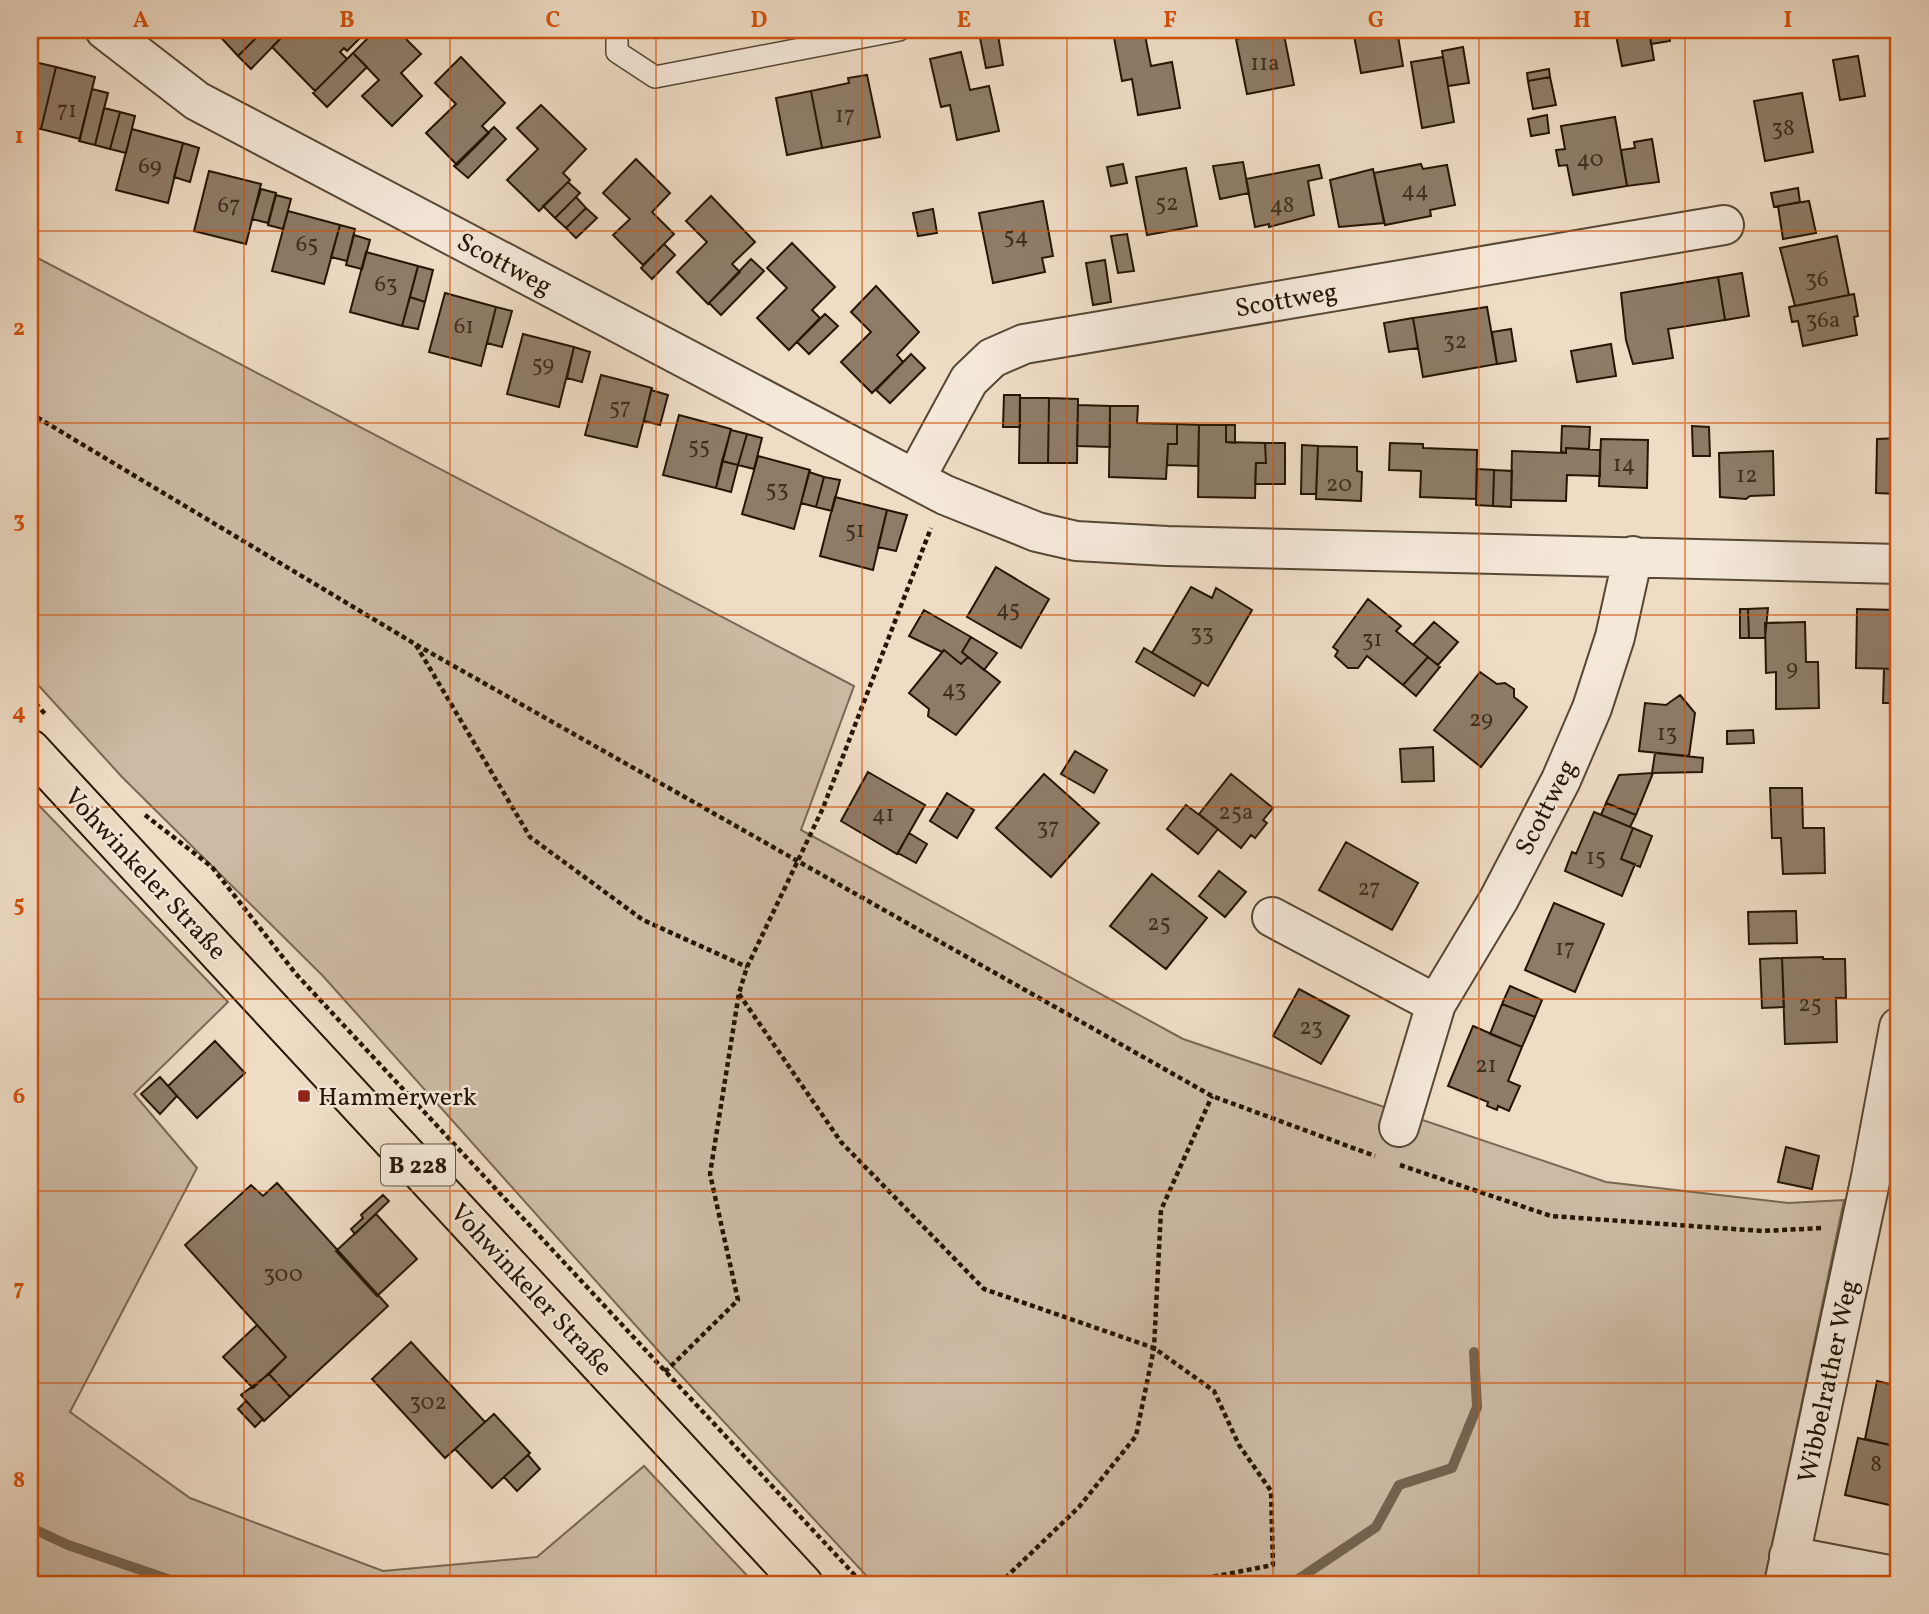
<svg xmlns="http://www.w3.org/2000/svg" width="1929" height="1614" font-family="Vollkorn,serif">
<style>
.green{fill:#ccbaa4;stroke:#786854;stroke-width:2}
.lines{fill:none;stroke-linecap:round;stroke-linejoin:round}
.stream{stroke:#756450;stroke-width:10}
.building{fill:#8e7c68;stroke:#251504;stroke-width:2}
.lane-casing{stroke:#574734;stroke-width:24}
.street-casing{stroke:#574734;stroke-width:42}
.primary-casing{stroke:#251504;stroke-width:42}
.path{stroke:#251504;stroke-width:4.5;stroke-dasharray:5 3.5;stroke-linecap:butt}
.lane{stroke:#f4e8d9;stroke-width:21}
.street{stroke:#f4e8d9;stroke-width:38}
.primary{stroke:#eedcc5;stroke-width:38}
.grid{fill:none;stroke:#d4520b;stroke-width:2;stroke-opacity:0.55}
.poi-dot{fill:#8f2418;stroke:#f4e8d9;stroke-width:2.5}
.labels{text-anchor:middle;stroke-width:5;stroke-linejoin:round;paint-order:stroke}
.number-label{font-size:23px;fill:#3f2f1d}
.shield{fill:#f4e8d9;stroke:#635444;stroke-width:2}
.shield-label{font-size:24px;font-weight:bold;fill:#251504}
.street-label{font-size:26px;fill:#251504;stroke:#f4e8d9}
.poi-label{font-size:26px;fill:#251504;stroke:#f4e8d9;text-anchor:start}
.neatline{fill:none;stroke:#d4520b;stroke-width:2.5}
.grid-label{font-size:23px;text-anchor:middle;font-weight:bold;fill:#d4520b}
</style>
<rect width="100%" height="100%" fill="#eedcc5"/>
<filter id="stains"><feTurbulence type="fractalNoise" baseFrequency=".00286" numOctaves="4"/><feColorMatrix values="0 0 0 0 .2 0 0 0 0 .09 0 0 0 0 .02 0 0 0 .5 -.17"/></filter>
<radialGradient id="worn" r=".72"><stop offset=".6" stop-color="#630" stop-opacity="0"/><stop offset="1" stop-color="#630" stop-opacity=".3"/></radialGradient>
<path class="green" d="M30,254l824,432 -53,144 382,209 423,143 182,21 56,-3 -80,384h-890l-211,-228 -340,-380 -201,-199 -92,-101z
M30,796l198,206 -94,92 63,74 -127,244 120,86 193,73 154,-14 107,-91 111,118h-725z"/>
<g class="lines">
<path class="stream" d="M38,1531l30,14 114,39
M1291,1584l85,-57 23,-42 53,-17 25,-61 -3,-55"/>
</g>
<path class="building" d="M30,30l10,3 -7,28h-3z
M214,30h50l-26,26z
M264,30h25l-38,39 -13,-13z
M289,30h-1h80l-21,21 -3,-3 -4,4 7,7 -32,32 -43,-44z
M376,30h21l24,24 -20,19 21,23 -30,30 -30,-30 17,-16 -26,-27z
M1124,30h20l7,36 21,-4 8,46 -42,7 -6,-36 -10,2 -9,-49z
M1238,30h35v2l-33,6z
M1283,30l11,55 -47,9 -11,-55z
M1353,30h44l6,36 -42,7z
M1615,30h34l5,30 -32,6z
M1649,30h19l2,11 -19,3z
M998,35l5,30 -17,3 -6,-30z
M1463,47l6,36 -21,3 -6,-35z
M961,52l9,38 19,-4 10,45 -42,9 -7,-35 -9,2 -11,-48z
M353,53l14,14 -40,40 -14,-14z
M1858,56l7,40 -25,4 -7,-40z
M461,57l44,46 -23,23 7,7 -32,32 -31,-32 30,-29 -21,-21z
M1443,57l11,65 -32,6 -11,-66z
M30,61l26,6 -15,62 -11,-2z
M56,67l39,10 -15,62 -39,-10z
M1549,69l1,8 -22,4 -1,-8z
M867,75l13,62 -58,11 -11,-57 38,-8 -1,-5z
M1550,77l6,28 -23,4 -5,-28z
M92,89l16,4 -13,52 -16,-4z
M811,91l11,57 -35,7 -11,-57z
M1802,93l11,59 -48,9 -11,-60z
M541,105l45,44 -23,24 7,7 -31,31 -32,-31 31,-31 -21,-21z
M104,108l16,4 -10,37 -15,-4z
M120,112l15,4 -9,37 -16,-4z
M1547,115l2,18 -18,3 -3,-17z
M1615,117l12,69 -54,9 -6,-30 -8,1 -3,-16 9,-1 -4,-23z
M494,127l12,12 -38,39 -14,-12z
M132,129l51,14 -15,60 -52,-13z
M1652,139l7,43 -32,4 -6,-36 14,-2 -1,-6z
M183,143l16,5 -9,34 -16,-5z
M636,159l34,34 -18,19 22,22 -31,31 -30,-30 17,-16 -27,-26z
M1243,162l6,31 -29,6 -7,-33z
M1123,164l4,19 -16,3 -4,-19z
M1421,164l2,5 24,-4 8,40 -25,5 1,6 -46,9 -11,-52z
M1319,165l3,13 -14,3 6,34 -45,12v-3l-14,3 -9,-48z
M1186,168l11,58 -50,9 -11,-58z
M1373,169l11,54 -45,4 -9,-47z
M209,171l52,13 -15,60 -52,-13z
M568,182l12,11 -25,25 -12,-12z
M1798,188l2,14 -26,5 -3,-14z
M261,189l15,4 -8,30 -16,-4z
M276,195l15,4 -8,30 -15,-4z
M711,196l44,46 -23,22 8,8 -32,32 -31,-32 30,-30 -21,-21z
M576,197l10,11 -20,20 -11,-10z
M1043,201l10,55 -11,2 3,14 -52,11 -14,-70z
M1809,201l7,32 -33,6 -5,-33z
M586,208l11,10 -21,20 -10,-10z
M933,209l4,24 -19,3 -5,-23z
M288,211l52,14 -16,59 -52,-13z
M340,225l15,4 -8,32 -16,-4z
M1127,234l7,37 -16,2 -7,-37z
M354,235l16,5 -8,29 -16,-4z
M1837,236l12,59 -54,11 -15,-58z
M792,243l43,44 -23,23 8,8 -31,32 -32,-32 30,-30 -20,-20z
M664,244l11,11 -23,24 -11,-11z
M366,252l52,14 -16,60 -52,-14z
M751,259l13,12 -43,44 -12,-12z
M1105,260l6,42 -18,3 -7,-42z
M418,266l15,4 -8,32 -15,-5z
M1742,273l7,43 -24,4 -7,-43z
M1718,277l7,43 -57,9 5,29 -40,6 -7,-24 -5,-47z
M876,286l43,46 -22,23 6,7 -31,31 -31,-31 30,-30 -20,-20z
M445,293l51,14 -15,59 -52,-14z
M1854,294l4,22 -4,1 3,18 -54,11 -5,-25 -6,1 -3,-15z
M410,297l15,5 -7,27 -16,-3z
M496,307l16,4 -10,36 -15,-4z
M1487,307l10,57 -74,13 -10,-59z
M825,314l13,12 -29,28 -12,-12z
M1413,318l5,30 -29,4 -5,-29z
M1511,329l5,32 -19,3 -5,-32z
M523,334l51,13 -15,60 -52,-13z
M1611,344l5,32 -39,6 -6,-31z
M574,347l16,5 -8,30 -15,-4z
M911,354l14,14 -35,35 -14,-13z
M601,375l51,13 -15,59 -52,-12z
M651,390l17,5 -8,30 -16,-4z
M1004,395h16v32h-17z
M1020,398h29l-1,65h-29z
M1049,398l29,1 -1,64h-29z
M1078,405l32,1v41l-33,-1z
M1110,406h28l-1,17 40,1v20h-9l-2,35 -57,-2z
M679,415l52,14 -15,59 -53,-13z
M1177,424l22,1 -1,41 -31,-1 1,-21h9z
M1199,425h27v17l39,1 1,20h-10l-1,35 -57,-1z
M1226,425h9v18l-9,-1z
M1562,426l28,1 -1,22 -23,-1v5l-5,-1z
M1692,426l17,1 1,29h-17z
M731,430l16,4 -9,31 -16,-4z
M747,434l15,4 -8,31 -16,-4z
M1899,438v56l-23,-1 1,-54z
M1601,439l47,1 -1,48 -48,-2z
M1265,443h20v41h-30l1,-21h10z
M1390,443l33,1v4l54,2 -1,49 -56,-2 1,-26 -32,-1z
M1302,445l16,1 -2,48h-15z
M1318,446l39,1v24l5,1 -1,29 -45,-2z
M1566,448l34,2v26l-33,-1 -1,26 -55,-1 1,-49 54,2z
M1773,451l1,44 -24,1 -4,3 -26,-2 -1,-44z
M758,456l52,14 -16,59 -52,-15z
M722,461l16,4 -7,27 -15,-4z
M1477,469l17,1 -1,36 -17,-1z
M1494,470l18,1 -1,36 -18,-1z
M809,472l15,5 -8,30 -15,-4z
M824,477l16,3 -8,31 -16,-4z
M835,497l52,13 -14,60 -53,-14z
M887,510l20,5 -11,36 -18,-4z
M996,567l53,32 -28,49 -54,-31z
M1191,587l21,11 4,-10 36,22 -44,76 -56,-33z
M1368,599l33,27 -5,5 32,26 -25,28 -36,-29 -9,12h-10l-13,-12 3,-5 -5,-4z
M1768,608l-3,30h-16l-1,-29z
M1740,609h8l1,29h-9z
M1857,609l42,1v59l-43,-1z
M924,610l47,27 -9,15 6,5 -7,7 -17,-14 -2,2 -33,-16z
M1434,622l24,20 -20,23 -25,-20z
M1805,622l1,40h12l1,46 -43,1v-37l-10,1 -1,-50z
M971,637l26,16 -13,17 -22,-18z
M1144,648l58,34 -8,14 -58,-34z
M944,650l17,14 7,-7 32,25 -44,53 -28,-19 1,-7 -20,-16z
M1428,657l12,10 -24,29 -13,-11z
M1884,669h15v34h-16z
M1480,672l17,12 8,-1 9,6v8l13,10 -46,60 -47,-37z
M1680,695l15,18 -6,43 -50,-5 6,-48 21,2z
M1753,730l1,13 -27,1v-13z
M1433,747l1,34 -32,1 -2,-33z
M1075,751l32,19 -13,23 -33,-19z
M1655,753l48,5 -1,14 -50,1z
M868,772l57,33 -28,49 -56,-33z
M1653,773l-17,42 -30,-12 13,-28z
M1044,774l55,49 -48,54 -55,-49z
M1231,774l42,34 -10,12 4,3 -12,15 -4,-3 -10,13 -42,-34z
M1770,788h32l1,40h21l1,45 -42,1 -2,-36h-9z
M947,793l27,17 -17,28 -27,-17z
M1606,803l30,12 -6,12 -29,-12z
M1186,805l32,24 -20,25 -31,-25z
M1594,812l39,16 -12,31 14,5 -13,32 -57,-25 7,-19 4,2z
M1633,828l19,8 -12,31 -19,-8z
M909,833l18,11 -11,19 -18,-10z
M1346,842l72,41 -26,47 -73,-40z
M1219,871l27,21 -21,25 -26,-21z
M1152,874l55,44 -41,51 -56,-43z
M1554,903l50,21 -29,68 -50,-22z
M1796,911l1,32 -48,1 -1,-32z
M1823,957v2h22l1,39h-10l1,44 -52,2 -3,-86z
M1782,958l2,49 -22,1 -2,-49z
M1510,986l32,14 -7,17 -33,-13z
M1299,989l50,27 -28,48 -48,-28z
M1502,1004l33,13 -13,30 -32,-13z
M1473,1026l49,21 -14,34 12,5 -11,25 -11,-5 -1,4 -10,-4 1,-4 -40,-16z
M215,1041l30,32 -48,45 -29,-32z
M160,1077l17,19 -17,18 -19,-20z
M1786,1147l33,9 -7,33 -34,-7z
M277,1183l111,123 -98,91 -21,-23 17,-17 -101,-112 66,-60 12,11z
M383,1195l6,6 -34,33 -4,-5 12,-11 -2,-3z
M376,1214l41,45 -40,37 -41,-45z
M257,1325l29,32 -33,31 -30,-31z
M411,1342l74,80 -40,36 -73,-79z
M269,1374l21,23 -26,24 -23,-26z
M1877,1381l22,5v61l-34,-8z
M246,1401l17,18 -8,8 -17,-18z
M494,1414l36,39 -38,35 -37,-39z
M1858,1438l41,9v33l-5,26 -49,-11z
M528,1455l12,14 -23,22 -13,-14z"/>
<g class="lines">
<g class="lane-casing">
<path id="lane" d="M617,30v22l38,25 244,-47"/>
</g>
<g class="street-casing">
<path id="street" d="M105,30l92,71 748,394 92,37 39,9 91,5 732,18
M915,479l54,-99 23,-22 32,-14 700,-119
M1272,917l164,87
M1399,1127l37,-123 63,-105 62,-119 31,-72 23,-71 18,-81
M1789,1556l110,21
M1784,1584l87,-407 28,-150"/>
</g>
<g class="primary-casing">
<path id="primary" d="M30,749l773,835"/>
</g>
<path class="path" d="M30,413l385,231 797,452 163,60
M416,645l114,192 113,83 104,47
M30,697l16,18
M145,815l67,52 84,107 567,610
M739,994l102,148 143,147 170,59 60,43 25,54 32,46 2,74 -97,19
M1400,1165l151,51 211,15 61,-3
M665,1372l73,-72 -28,-126 29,-181 8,-26 76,-159 108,-280
M999,1584l80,-77 57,-71 18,-88 7,-138 51,-114"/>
<use href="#lane" class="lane"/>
<use href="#street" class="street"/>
<use href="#primary" class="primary"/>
</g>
<path class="grid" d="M244,30v1554M450,30v1554M656,30v1554M862,30v1554M1067,30v1554M1273,30v1554M1479,30v1554M1685,30v1554M30,231h1869M30,423h1869M30,615h1869M30,807h1869M30,999h1869M30,1191h1869M30,1383h1869"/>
<rect class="poi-dot" x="297" y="1089" width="14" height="14" rx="3.5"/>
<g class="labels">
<g class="number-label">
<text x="1265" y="70">11a</text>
<text x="67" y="117">71</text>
<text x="845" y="122">17</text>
<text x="1783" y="135">38</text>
<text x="1590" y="166">40</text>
<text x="150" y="173">69</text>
<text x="1415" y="197">44</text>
<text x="1167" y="210">52</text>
<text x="229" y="212">67</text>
<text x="1282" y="212">48</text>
<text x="1016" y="243">54</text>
<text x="307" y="251">65</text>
<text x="1817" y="286">36</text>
<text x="386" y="291">63</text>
<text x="1823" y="327">36a</text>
<text x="464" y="333">61</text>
<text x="1455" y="348">32</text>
<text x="543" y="371">59</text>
<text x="620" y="414">57</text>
<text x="699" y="453">55</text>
<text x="1624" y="471">14</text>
<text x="1747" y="482">12</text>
<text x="1339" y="491">20</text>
<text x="777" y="496">53</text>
<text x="855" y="537">51</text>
<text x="1008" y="616">45</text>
<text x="1202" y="640">33</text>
<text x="1372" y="646">31</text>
<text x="1792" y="675">9</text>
<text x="954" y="696">43</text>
<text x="1481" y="726">29</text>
<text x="1667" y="740">13</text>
<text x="1236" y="819">25a</text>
<text x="883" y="821">41</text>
<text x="1048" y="834">37</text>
<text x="1596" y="864">15</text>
<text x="1369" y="895">27</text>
<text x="1159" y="930">25</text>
<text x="1565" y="955">17</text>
<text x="1810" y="1011">25</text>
<text x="1311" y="1034">23</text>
<text x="1486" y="1072">21</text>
<text x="283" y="1281">300</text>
<text x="428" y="1409">302</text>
<text x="1876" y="1471">8</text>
</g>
<rect class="shield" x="381" y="1144.5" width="74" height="41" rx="5"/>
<g class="shield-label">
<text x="418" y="1173">B 228</text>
</g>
<g class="street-label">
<text transform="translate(505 263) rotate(28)" y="9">Scottweg</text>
<text transform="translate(1286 299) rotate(-10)" y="9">Scottweg</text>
<text transform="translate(1545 807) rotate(-63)" y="9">Scottweg</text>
<text transform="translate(146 873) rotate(47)" y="9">Vohwinkeler Straße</text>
<text transform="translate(532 1289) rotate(47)" y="9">Vohwinkeler Straße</text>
<text transform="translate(1827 1381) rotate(-78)" y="9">Wibbelrather Weg</text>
</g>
<g class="poi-label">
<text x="318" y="1105">Hammerwerk</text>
</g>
</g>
<rect width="1929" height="1614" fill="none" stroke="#eedcc5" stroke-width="77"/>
<rect x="38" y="38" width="1852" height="1538" class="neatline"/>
<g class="grid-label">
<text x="141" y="27">A</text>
<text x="347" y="27">B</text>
<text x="553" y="27">C</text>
<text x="759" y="27">D</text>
<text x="964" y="27">E</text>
<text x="1170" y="27">F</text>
<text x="1376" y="27">G</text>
<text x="1582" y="27">H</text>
<text x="1788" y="27">I</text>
<text x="19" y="143">1</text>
<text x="19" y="335">2</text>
<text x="19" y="527">3</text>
<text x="19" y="719">4</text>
<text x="19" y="911">5</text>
<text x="19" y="1103">6</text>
<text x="19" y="1295">7</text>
<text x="19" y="1487">8</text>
</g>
<rect width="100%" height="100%" filter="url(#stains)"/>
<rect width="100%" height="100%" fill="url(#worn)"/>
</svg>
